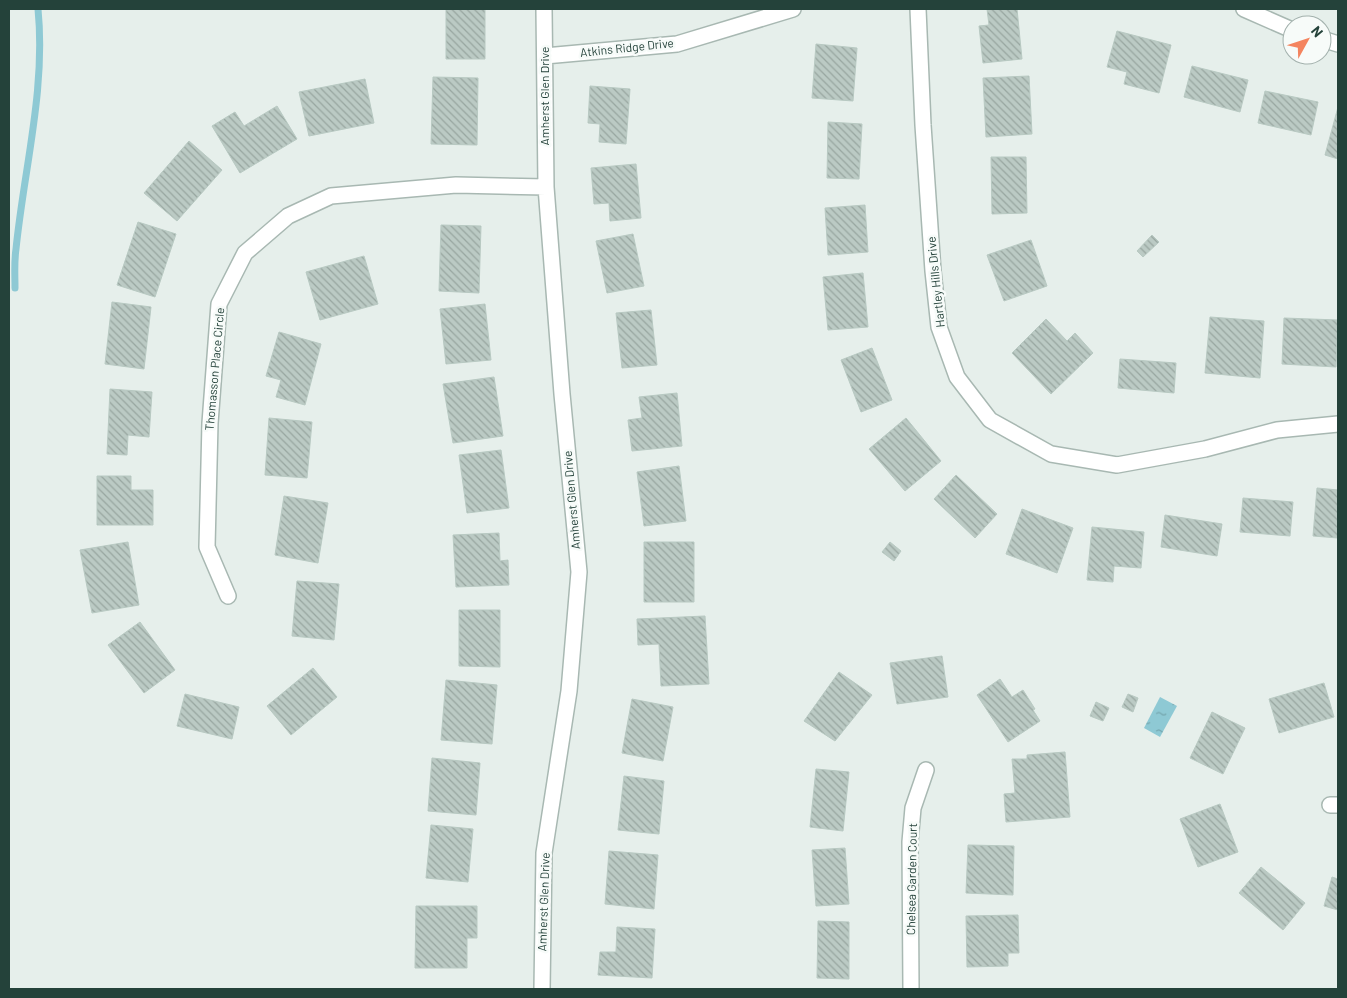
<svg xmlns="http://www.w3.org/2000/svg" width="1347" height="998" font-family="Barlow,sans-serif">
<style>
.water{fill:url(#water-ripples)}
.lines{fill:none;stroke-linecap:round;stroke-linejoin:round}
.stream{stroke:#8ec9d4;stroke-width:7}
.building{fill:url(#building-back-hatch);stroke:#b8c9c2}
.minor-casing{stroke:#a8b8b2;stroke-width:18}
.minor{stroke:#fff;stroke-width:15}
.labels{text-anchor:middle;stroke-width:5;stroke-linejoin:round;paint-order:stroke}
.street-label{font-size:12px;fill:#24423a;stroke:#f7fbf9}
</style>
<defs>
<pattern id="water-ripples" width="26" height="14" patternUnits="userSpaceOnUse" patternTransform="scale(1.25)"><rect width="26" height="14" fill="#8ec9d4"/><path d="M2 4q2-2 4 0t4 0M15 11q2-2 4 0t4 0" fill="none" stroke="#74a5ad"/></pattern>
<pattern id="building-back-hatch" width="6" height="6" patternUnits="userSpaceOnUse" patternTransform="scale(1.25)"><rect width="6" height="6" fill="#bbcac4"/><path d="M-1 5l2 2M0 0l6 6M5-1l2 2" fill="none" stroke="#98a6a0"/></pattern>
</defs>
<rect width="100%" height="100%" fill="#e6efeb"/>
<path class="water" d="M1160,697l17,9 -17,31 -16,-9z"/>
<g class="lines">
<path class="stream" d="M15,288c0,-13 -1,-26 1,-39 8,-80 30,-160 22,-240"/>
</g>
<path class="building" d="M446,9h39v50h-39z
M987,9h30l5,50 -39,4 -4,-37 10,-1z
M1117,31l54,14 -12,48 -35,-9 3,-12 -20,-5z
M816,44l41,4 -4,53 -41,-3z
M1192,66l56,14 -8,32 -56,-15z
M1029,76l3,58 -46,3 -3,-59z
M433,77l45,1 -1,67 -46,-1z
M365,79l9,44 -65,13 -10,-44z
M590,86l40,3 -4,55 -27,-2 1,-18 -12,-1z
M1265,91l53,11 -7,33 -53,-12z
M277,106l20,33 -57,34 -28,-47 23,-14 9,14z
M1338,107v52l-13,-4z
M828,122l34,2 -3,55 -32,-1z
M189,141l33,29 -45,51 -33,-28z
M991,157h35l1,56 -35,1z
M636,164l5,54 -31,3 -1,-18 -15,1 -3,-36z
M865,205l3,47 -40,3 -3,-47z
M138,222l38,12 -21,63 -38,-12z
M441,225l40,1 -2,67 -40,-2z
M633,234l11,52 -37,7 -11,-52z
M1152,235l7,7 -16,15 -6,-6z
M1031,240l16,46 -43,15 -17,-46z
M364,256l14,48 -58,16 -14,-48z
M863,273l5,54 -40,3 -5,-53z
M112,302l39,5 -7,62 -39,-5z
M485,304l6,56 -45,4 -6,-55z
M651,310l6,55 -35,3 -6,-55z
M1210,317l54,4 -4,57 -55,-5z
M1284,318l54,2 -2,47 -54,-3z
M1046,319l21,22 8,-8 18,20 -42,41 -39,-41z
M279,332l42,12 -16,61 -29,-8 5,-17 -15,-4z
M872,348l20,52 -31,12 -20,-52z
M1120,359l56,4 -2,30 -56,-5z
M494,377l9,59 -50,7 -10,-59z
M110,389l42,3 -3,45 -21,-2 -1,20 -20,-1z
M677,393l5,53 -50,5 -4,-31 14,-2 -3,-21z
M269,418l43,4 -5,56 -42,-3z
M906,418l35,43 -36,30 -36,-42z
M501,450l8,58 -42,5 -8,-58z
M679,466l7,55 -42,5 -7,-54z
M956,475l41,39 -22,24 -41,-39z
M97,476h34v14h22v35h-56z
M1317,488l21,2v48l-25,-2z
M284,496l44,7 -10,60 -43,-8z
M1243,498l50,4 -3,34 -50,-4z
M1022,509l51,19 -16,45 -51,-19z
M1165,515l57,9 -5,32 -56,-9z
M1092,527l52,5 -3,36 -27,-2 -1,16 -26,-2z
M499,533l1,28 8,-1 1,25 -53,2 -3,-52z
M128,542l11,63 -47,8 -12,-63z
M644,542h50v60h-50z
M890,542l11,9 -7,10 -12,-9z
M297,581l42,3 -5,56 -42,-4z
M459,610h41v57l-41,-1z
M705,616l4,68 -48,2 -2,-42 -21,1 -1,-26z
M140,622l35,48 -31,23 -36,-48z
M942,656l6,41 -51,7 -7,-41z
M313,668l24,29 -46,38 -24,-29z
M839,672l33,23 -37,46 -31,-20z
M1000,679l12,18 11,-7 12,19 -2,1 7,11 -32,21 -31,-47z
M446,680l51,5 -5,59 -51,-4z
M1324,683l10,34 -55,16 -10,-34z
M185,694l54,13 -7,32 -55,-13z
M1128,694l10,4 -5,14 -11,-5z
M632,699l41,8 -10,54 -41,-8z
M1096,702l13,6 -6,13 -13,-5z
M1212,712l33,16 -22,46 -33,-16z
M1065,752l5,65 -64,5 -2,-28 11,-1 -3,-34h15v-4z
M432,758l48,5 -4,52 -48,-4z
M816,769l33,3 -6,59 -33,-4z
M624,776l40,5 -5,53 -41,-4z
M1220,804l18,48 -40,15 -18,-48z
M431,825l42,4 -5,53 -42,-4z
M968,845l46,1 -1,49 -47,-2z
M845,848l4,56 -33,2 -4,-56z
M609,851l49,4 -4,54 -49,-5z
M1261,867l44,36 -22,27 -44,-37z
M1332,877l6,2v31l-14,-4z
M416,906h61v32h-10v30h-52z
M1018,915l1,38h-11v13l-41,1 -1,-51z
M818,921l31,1v57l-32,-1z
M617,927l38,2 -3,49 -54,-3 2,-23h16z"/>
<g class="lines">
<g class="minor-casing">
<path id="minor" d="M918,9l5,116 10,146 6,56 18,50 33,43 61,34 66,11 88,-16 72,-19 61,-6
M1244,9l48,21
M1322,39l16,5
M545,56l132,-12 116,-35
M228,596l-21,-49 3,-124 9,-119 26,-51 43,-37 43,-20 125,-11 90,2
M1330,805h8
M542,989l2,-136 25,-162 10,-119 -17,-178 -16,-207 -2,-178
M911,989l-1,-147 3,-34 13,-38"/>
</g>
<use href="#minor" class="minor"/>
</g>
<g class="labels">
<g class="street-label">
<text transform="translate(627 48) rotate(-6)" y="4">Atkins Ridge Drive</text>
<text transform="translate(545 96) rotate(-90)" y="4">Amherst Glen Drive</text>
<text transform="translate(936 282) rotate(-96)" y="4">Hartley Hills Drive</text>
<text transform="translate(215 369) rotate(-85)" y="4">Thomasson Place Circle</text>
<text transform="translate(572 500) rotate(-95)" y="4">Amherst Glen Drive</text>
<text transform="translate(912 879) rotate(-89)" y="4">Chelsea Garden Court</text>
<text transform="translate(544 902) rotate(-88)" y="4">Amherst Glen Drive</text>
</g>
</g>
<rect width="1347" height="998" fill="none" stroke="#24423a" stroke-width="20"/>
<g transform="translate(1307 40) rotate(50)"><circle r="24" fill="#f7fbf9" stroke="#a3b1ad"/>
<path d="M0-4L9 19L0 12L-9 19Z" fill="#f4845f"/>
<text y="-8" font-size="14" font-weight="bold" text-anchor="middle" fill="#24423a">N</text>
</g>
</svg>
